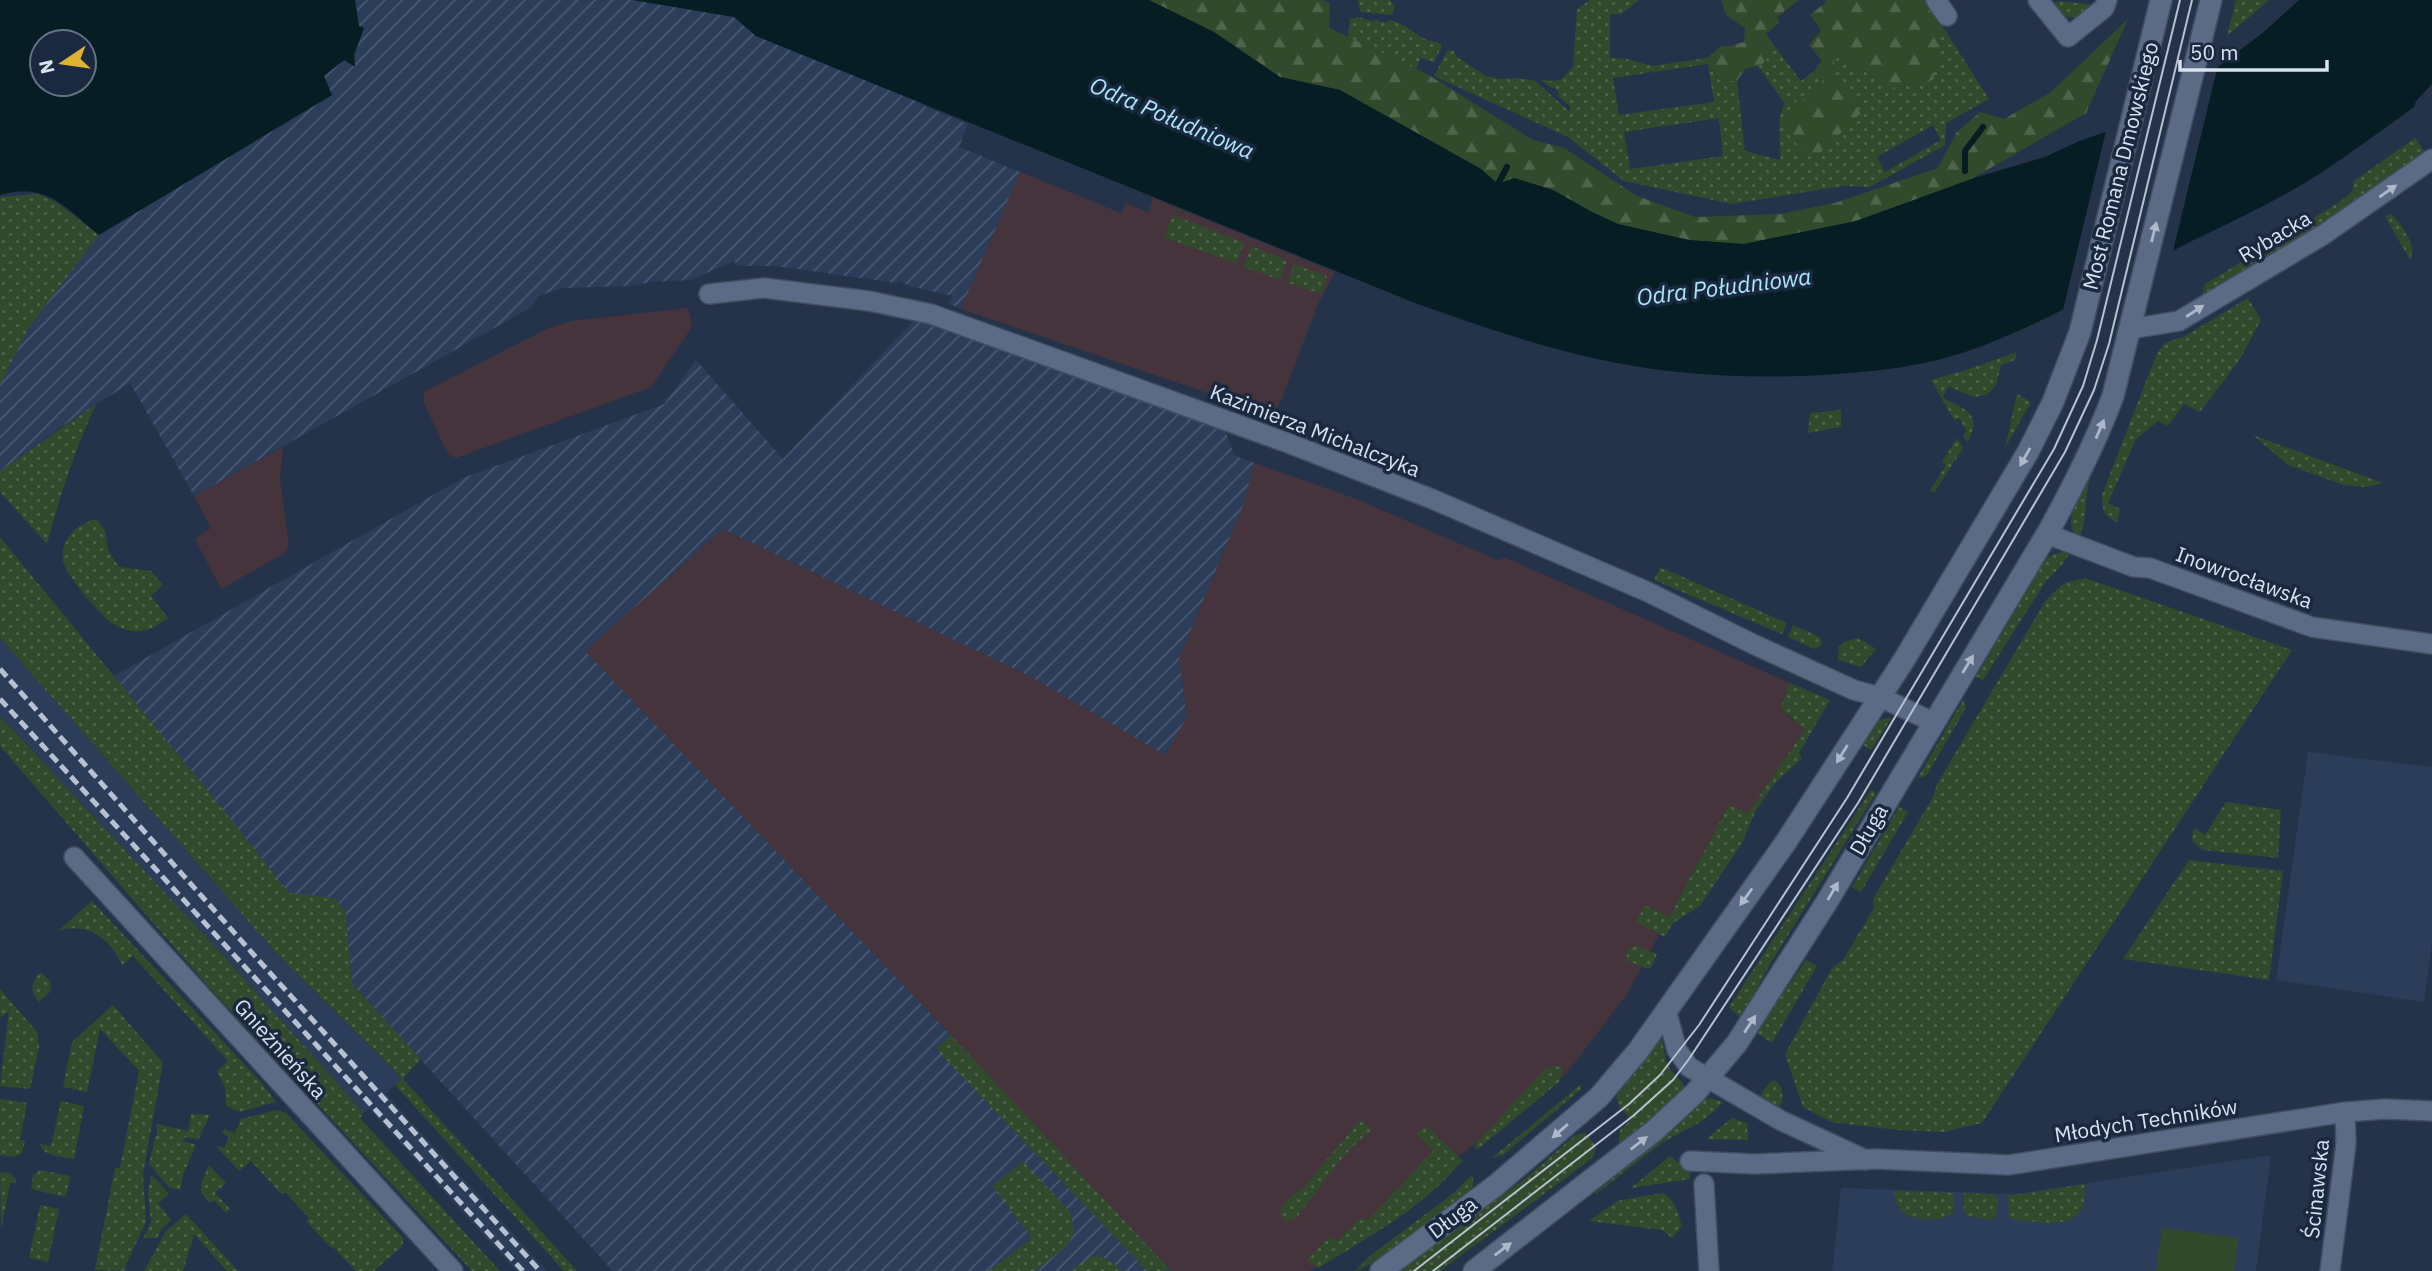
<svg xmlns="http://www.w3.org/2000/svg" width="2432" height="1271" font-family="'IBM Plex Sans',sans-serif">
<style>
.commercial{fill:#46343c}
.industrial{fill:url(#industrial-furrows)}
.built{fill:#2c3d5a}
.green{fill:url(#green-dots);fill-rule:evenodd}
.forest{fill:url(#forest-firs)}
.pitch{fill:#324a2c}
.water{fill:#061d23;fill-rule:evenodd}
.pier{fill:#24334a}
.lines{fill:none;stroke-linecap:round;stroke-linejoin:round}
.stream{stroke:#061d23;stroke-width:6}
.street-casing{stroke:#414e61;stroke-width:22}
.secondary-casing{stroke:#414e61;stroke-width:24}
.street{stroke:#5b6b85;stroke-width:19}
.secondary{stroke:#5b6b85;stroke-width:21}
.tram{stroke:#b7c1d2;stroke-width:2}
.rail{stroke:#b7c1d2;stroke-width:5;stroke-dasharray:10 5;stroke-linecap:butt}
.oneway{fill:#adb8cb}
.labels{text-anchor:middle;stroke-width:7;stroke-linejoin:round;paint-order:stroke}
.street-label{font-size:21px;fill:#d9e2f1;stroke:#1a293f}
.water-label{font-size:23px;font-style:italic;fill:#abe6f8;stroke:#1a293f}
</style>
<defs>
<pattern id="industrial-furrows" width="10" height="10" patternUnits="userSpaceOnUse" patternTransform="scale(1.75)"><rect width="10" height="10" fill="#2c3d5a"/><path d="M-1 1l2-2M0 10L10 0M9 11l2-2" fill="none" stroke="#4a5972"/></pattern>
<pattern id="green-dots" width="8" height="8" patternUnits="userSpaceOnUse" patternTransform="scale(1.75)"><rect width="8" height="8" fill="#324a2c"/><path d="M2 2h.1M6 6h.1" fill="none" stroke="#4f644b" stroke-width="1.8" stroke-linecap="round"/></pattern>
<pattern id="forest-firs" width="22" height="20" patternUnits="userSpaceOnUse" patternTransform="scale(1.75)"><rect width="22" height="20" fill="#324a2c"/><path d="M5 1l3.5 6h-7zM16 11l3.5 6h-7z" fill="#4f644b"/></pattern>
</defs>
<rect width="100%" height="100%" fill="#24334a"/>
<path class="commercial" d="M1020,172l101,41 5,-10 22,9 5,-14 182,74 -17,32 -37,97 -9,14 -311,-106z
M688,308l4,14 -2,8 -39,57 -195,71 -8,-4 -25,-53 2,-10 124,-63 23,-7z
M283,447l-3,33 9,66 -6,8 -62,35 -26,-50 16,-11 -17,-32z
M1254,463l100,35 143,62 9,-2 284,125 -8,20 6,14 18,11 -58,85 -19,-8 -102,189 -60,79 -257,198h-139l-245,-262 -342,-358 139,-122 308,148 134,77 22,-37 -8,-59 64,-152z"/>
<path class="industrial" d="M355,0h278l101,17 22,19 165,65 1,4 46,19 -9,23 61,25 -59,137 -12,-5 3,-8 -43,-10 -9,-5 -4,2 -121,-17h-37l-4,-5 -43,19 -40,2 -20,4 -69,2 -23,8 -9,12 -336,188 -64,-113 -66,42 -64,46v-274l38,-3 19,9 42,32 246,-175 10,6 -1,-11 10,-27 -5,-1z
M914,320l51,15 260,95 9,25 20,8 -11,43 -64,152 8,59 -22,38 -134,-78 -308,-148 -138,122 341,358 245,262h-558l-261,-287 -7,-73 -56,-18 -175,-217 349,-198 201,-74 32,-44 87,99z"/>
<path class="built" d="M0,638l277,316 125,124 -16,16 161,177h-31l-147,-162 -5,4 -144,-161 -220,-236z
M2308,752l124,15v176l-8,59 -148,-22z
M2271,1155l-15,116h-424l9,-83 175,6z"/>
<path class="green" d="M1358,0h32l5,6 -3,9 -32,-3z
M1590,0h49l-18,14h-11v44l17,1 25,7 55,-8 1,6 11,16 18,1 8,70 35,9c2,-17 -5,-41 5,-56l-27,-38 4,-1 13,-18 26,34 16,-12 6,9 -6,15 -23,10 45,30 21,-20 -16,-24 -15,-11 7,-22 7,-3 5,8 43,27 41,-8 11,-53 46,72 -43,24 -1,22 -75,42 -27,-1 -111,18 -108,-23 -56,-44 -134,-61 13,-25 6,-1 4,7 29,19 15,3 17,-1 17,3 35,31v-6l-12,-10 1,-3 -5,-6 -2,1 -12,-9 11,2 10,-1 12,-13 4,-58zM1708,64l6,38 -95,13 -6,-37zM1719,118l4,38 -93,13 -6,-37zM1933,125l8,15 -56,32 -8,-15z
M2236,0h33l-42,36z
M2058,1l30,3 4,3c-18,13 -24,16 -39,-3z
M1358,17l13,4 8,-1v2h10v-2c24,5 25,20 51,23l2,3 -8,16 -13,-4 -5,11 -68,-32 2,-18z
M2415,138l10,14 -93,68 -131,77 4,-13 133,-81 14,-11 2,-11z
M38,194l19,9 42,32 -70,92 -29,58v-188z
M2390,214c8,5 21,24 22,34 1,4 -1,8 -2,12l-25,-44z
M1173,215l71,28 -7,21 -73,-27z
M1251,246l36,15 -7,19 -36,-13z
M1294,264l33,12 -6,18 -33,-11z
M2248,298l13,22 -23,42 -38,50 -16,-8 -16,22 -10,-5 -22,18 -28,64 12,6 -3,13c-13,-6 -15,-12 -15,-27l55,-142 8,-10 20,-7z
M2017,352l-2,8 -14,5 -5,20 -9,10 -14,2 -25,-11 -5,12c22,11 41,17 24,44l-4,-7 4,-3 -8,-14 -5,2 -23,-40 35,-10z
M2017,394l14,8 -26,46z
M96,404c-21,45 -36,92 -49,140l-47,-52v-21z
M1841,410v17l-33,6 2,-20z
M2253,435l130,48 -16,4 -23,-2 -56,-20z
M1957,438l6,10 -29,45 -4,-2 16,-26 -4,-3z
M2090,478c-6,20 -2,40 -11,59 -20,-16 2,-41 11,-59z
M97,519l8,12 3,19 11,17 32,4 12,14 -12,11 17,22c-9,6 -18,13 -29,13 -9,1 -19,-3 -26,-7 -12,-8 -48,-50 -50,-63 -3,-22 15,-38 34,-42z
M0,537l212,259 77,97 46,5 10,13 7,73 69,75 -18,20 174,192h-13l-169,-186 7,-7 -125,-124 -277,-316z
M2063,552l7,1 -8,12 -16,16 -63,99 -7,-3 69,-117 8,-6z
M1660,567l127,56 -5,11 -128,-54z
M2085,578l207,72 -310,473 -38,9 -46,-2 -67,-8 -28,-15 -18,-53 47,-86 11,-8 31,-52 -1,-9 60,-102 4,-13 109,-184 18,-17z
M1793,625l27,12 2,8 -7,4 -27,-12z
M1858,638l18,11 -15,18 -23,-7 1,-14 5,-4z
M1790,683l40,17 -31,53 3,5 -28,26 -19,28 -13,31 -42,63 -27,17 -8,14 -29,-15 9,-17 24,12 60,-112 19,8 57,-84 -23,-19v-7z
M1963,700l3,8 -39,67 -7,3 -2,-1z
M0,716l220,236 144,161 -4,5 140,153h-28l-265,-286 -207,-239z
M1892,717l-21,33 -8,-5 16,-25z
M1871,790l4,2v3l-108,174 -26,50 -12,-12z
M2226,802l55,8 -3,48 -75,-8 -10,-8 -1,-5 2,-9 11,7z
M1899,807l9,5 -47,80 -9,-5z
M2189,860l94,11 -14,109 -146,-21z
M92,901l169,181 15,20 -36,10 -14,-6 -1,-18 -8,-17 11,-10 -95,-105 -11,9c-11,-26 -35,-44 -64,-34z
M1636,945l21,9 -6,14h-6l-20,-8 5,-12z
M1806,960l11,6 -45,77 -16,-11z
M41,972l10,11 -1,9 -11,10c-10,-11 -8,-20 2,-30z
M0,989l37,43 2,15 -9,42 -30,-3 9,-75 -9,7z
M113,1005l50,58 -20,111 3,48 -20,43v6l-31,-1 20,-102h5l19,-97 -39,-42 -13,63 -24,-5 9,-45z
M951,1035l220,236 -5,-2 -2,2h-17l-211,-222z
M1659,1039l3,1c2,10 3,21 8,29 5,8 12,10 15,19l-67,60 2,-18 11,-10 -12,-14 -3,-10 28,-34z
M1556,1066l7,2 -4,14 -82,68 -3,-4 71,-77z
M1774,1080c11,6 9,18 6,28l-20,-12 8,-12z
M1581,1084v5l-78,66 -11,3z
M1709,1098l15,4 -22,19 -39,21 -67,52 -1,-1 57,-47 47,-44z
M0,1099l27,4 -7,37 5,1 -3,12 -7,4 -15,-2z
M61,1101l23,5 -10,53c-12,-3 -31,-2 -34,-15l11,2z
M277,1110l9,3 117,125v7l-29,26h-18l-23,-24 -2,1 -25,-27 3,-3 -24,-26 -4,2 -30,-33 -12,10 -23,-25 8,2 5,-11 -7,-4 2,-4 11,4 6,-14z
M191,1114l19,1 -12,25 -13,-3 -2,4 13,4 -13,30 -3,15 -10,-2 -21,-24 6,-27 2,-2v-11l31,7z
M1732,1118l15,5 1,17 -42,-1z
M1360,1120l12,10c-32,23 -52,60 -77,89l-7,2 -8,-5c1,-14 15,-22 25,-30z
M1424,1127l5,1 34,33c-10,8 -17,19 -27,27 -35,32 -79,56 -118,80l-11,-9 24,-23 6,5 24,-23 7,1 4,-3 61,-65 -16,-17z
M1585,1132c8,12 16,14 6,27l-151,112h-42l129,-94 47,-41z
M1670,1156l8,6 11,3 1,14 -59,9z
M1023,1161l47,51 4,20 -6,13 -33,26h-46l43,-33 -40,-52z
M209,1165l17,18 -11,10 15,16 -4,4 -12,-13 -4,3 -9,-10v-9z
M40,1170l30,6 -4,21 -35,-8 2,-13z
M0,1172l10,1 6,6v4h-6l-9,47z
M151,1174l18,20 -11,9 13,17 -9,8 -5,10h-14l8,-15 -3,-30z
M1473,1174v13l-7,8c-16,12 -98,76 -111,76l16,-16 79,-59z
M2085,1184c3,50 -35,38 -70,36l-6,-4 -1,-21 15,-1z
M1894,1191l60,2 -1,19c-9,10 -39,9 -50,0 -7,-5 -8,-13 -9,-21z
M1662,1193c13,5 16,21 20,33l-10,12 -10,-8 -73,-9 28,-20z
M1964,1193l34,2 -2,22 -6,3 -23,-4 -3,-6z
M40,1205l19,4 -11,53 -19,-4z
M186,1214l52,57h-11l-33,-37 -11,37h-39l22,-40z
M1092,1256c13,0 21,6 30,15h-51z"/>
<path class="forest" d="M1149,0h173l8,3 -1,25 98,46 106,66 31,8 73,48 58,21 85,-3 55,-11 103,-35 19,-36 23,-20 24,7 47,-27 77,-73 -42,94 -120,69 -110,39 -112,23 -55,-4 -71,-16 -26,-12 -39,-22 -39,-12 -16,6 -17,-15 -141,-79 -60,-13 -66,-45z
M1721,0h78l-22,17 3,5 -14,12 9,13 -13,18 -17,4 -8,12 -17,-1 -12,-16 -1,-6 14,-12h9l14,-4 1,-14 -19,-13z
M1825,0h102l16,27 -10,53 -42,8 -43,-27 -5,-8 -7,3 -7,22 15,11 17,24 -43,42 -18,-4 -16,-29 10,-19 23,-10 6,-14 -7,-12 6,-6 -13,-16 12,-15 -11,-15 16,-13z"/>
<path class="pitch" d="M2162,1228l76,10 -4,33h-78z"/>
<path class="water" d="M0,0h355l4,26 5,2 -10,27 1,12 -11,-7 -20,16 8,19 -233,140c-33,-27 -52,-54 -99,-40zM84,42v42h-42v-42z
M633,0h516l65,32 66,45 60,13 141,79 17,15 16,-6 39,12 39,22 26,12 71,16 55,4 112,-23 118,-43 71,-21 32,-15 39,-14 102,-61 47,-36 34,-31h133v84l-16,17 -2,6c-35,25 -69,51 -106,74 -48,29 -100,51 -149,77 -63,34 -126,71 -194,94 -42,14 -85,19 -128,22 -71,5 -144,3 -215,-10 -70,-13 -140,-37 -207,-61l-659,-267 -22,-19z"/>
<path class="pier" d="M2219,61l-47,194 -110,59 45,-187z"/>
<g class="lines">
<path class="stream" d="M1965,171v-20l18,-24
M1498,184l9,-17"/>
<g class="street-casing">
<path id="street" d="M1936,0l11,16
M2038,0l30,37 36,-29 3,-8
M709,294l55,-6 105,13 62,13 357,129 144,56 216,93 107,53 99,45 26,7 53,25
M2130,329l49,-8 144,-86 109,-76
M2047,534l87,33 16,1 162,59 120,17
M74,857l379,414
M1666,1010l11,40 12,17 91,53 86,40
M1690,1161l64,3 123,-5 132,6 336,-53 40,-3 47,2
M1704,1184l5,87
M2330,1271l16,-127 -1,-32"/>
</g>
<g class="secondary-casing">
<path id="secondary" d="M1381,1271l114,-85 104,-89 39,-46 148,-209 118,-182 124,-208 25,-50 27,-70 81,-332
M1474,1271l180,-140 41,-38 42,-50 91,-143 219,-366c25,-45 48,-90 66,-138l98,-396"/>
</g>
<use href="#street" class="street"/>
<use href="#secondary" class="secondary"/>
<path class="tram" d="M1414,1271l215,-167 31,-29 39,-50 148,-227 207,-349 29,-63 14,-46 83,-340
M1433,1271l200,-155 40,-36 16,-21 169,-256 207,-351 29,-62 15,-46 83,-344"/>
<path class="rail" d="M0,669l262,295 278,307
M0,699l523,572"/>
</g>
<defs><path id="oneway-solid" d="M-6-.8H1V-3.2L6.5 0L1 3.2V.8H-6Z" transform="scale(1.75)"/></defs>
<g class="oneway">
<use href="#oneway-solid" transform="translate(2388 191) rotate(-35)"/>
<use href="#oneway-solid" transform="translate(2154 232) rotate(-76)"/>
<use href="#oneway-solid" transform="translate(2195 311) rotate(-33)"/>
<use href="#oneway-solid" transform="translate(2100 429) rotate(-67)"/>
<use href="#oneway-solid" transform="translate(2025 457) rotate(119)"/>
<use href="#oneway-solid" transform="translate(1968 664) rotate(-59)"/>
<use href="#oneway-solid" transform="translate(1842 754) rotate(122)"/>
<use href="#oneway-solid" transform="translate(1833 891) rotate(-60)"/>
<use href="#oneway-solid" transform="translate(1746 897) rotate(126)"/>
<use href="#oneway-solid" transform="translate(1750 1024) rotate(-57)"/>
<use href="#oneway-solid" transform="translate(1560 1131) rotate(139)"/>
<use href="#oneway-solid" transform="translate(1639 1143) rotate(-38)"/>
<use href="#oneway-solid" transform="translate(1503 1249) rotate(-37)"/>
</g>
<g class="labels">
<g class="street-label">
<text transform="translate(2121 166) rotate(-76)" y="7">Most Romana Dmowskiego</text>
<text transform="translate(2275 237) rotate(-31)" y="7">Rybacka</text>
<text transform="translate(1315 431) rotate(21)" y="7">Kazimierza Michalczyka</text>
<text transform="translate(2244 578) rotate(20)" y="7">Inowrocławska</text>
<text transform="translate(1869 830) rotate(-60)" y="7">Długa</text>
<text transform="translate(280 1049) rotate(48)" y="7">Gnieźnieńska</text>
<text transform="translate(2146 1121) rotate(-9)" y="7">Młodych Techników</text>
<text transform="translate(2317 1189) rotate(-84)" y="7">Ścinawska</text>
<text transform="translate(1453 1218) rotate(-37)" y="7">Długa</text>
</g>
<g class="water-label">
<text transform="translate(1172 118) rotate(23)" y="8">Odra Południowa</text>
<text transform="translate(1724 287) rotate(-7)" y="8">Odra Południowa</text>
</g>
</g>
<g transform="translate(63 63) rotate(257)"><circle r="33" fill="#1a293f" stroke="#667386" stroke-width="2"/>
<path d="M0-5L12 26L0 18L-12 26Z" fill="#dcb233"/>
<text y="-10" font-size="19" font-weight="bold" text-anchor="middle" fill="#d9e2f1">N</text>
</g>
<path d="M2180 60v10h147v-10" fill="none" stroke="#d9e2f1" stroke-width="3.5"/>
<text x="2190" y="60" font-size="21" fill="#d9e2f1" stroke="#1a293f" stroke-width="5" paint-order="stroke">50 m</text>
</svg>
